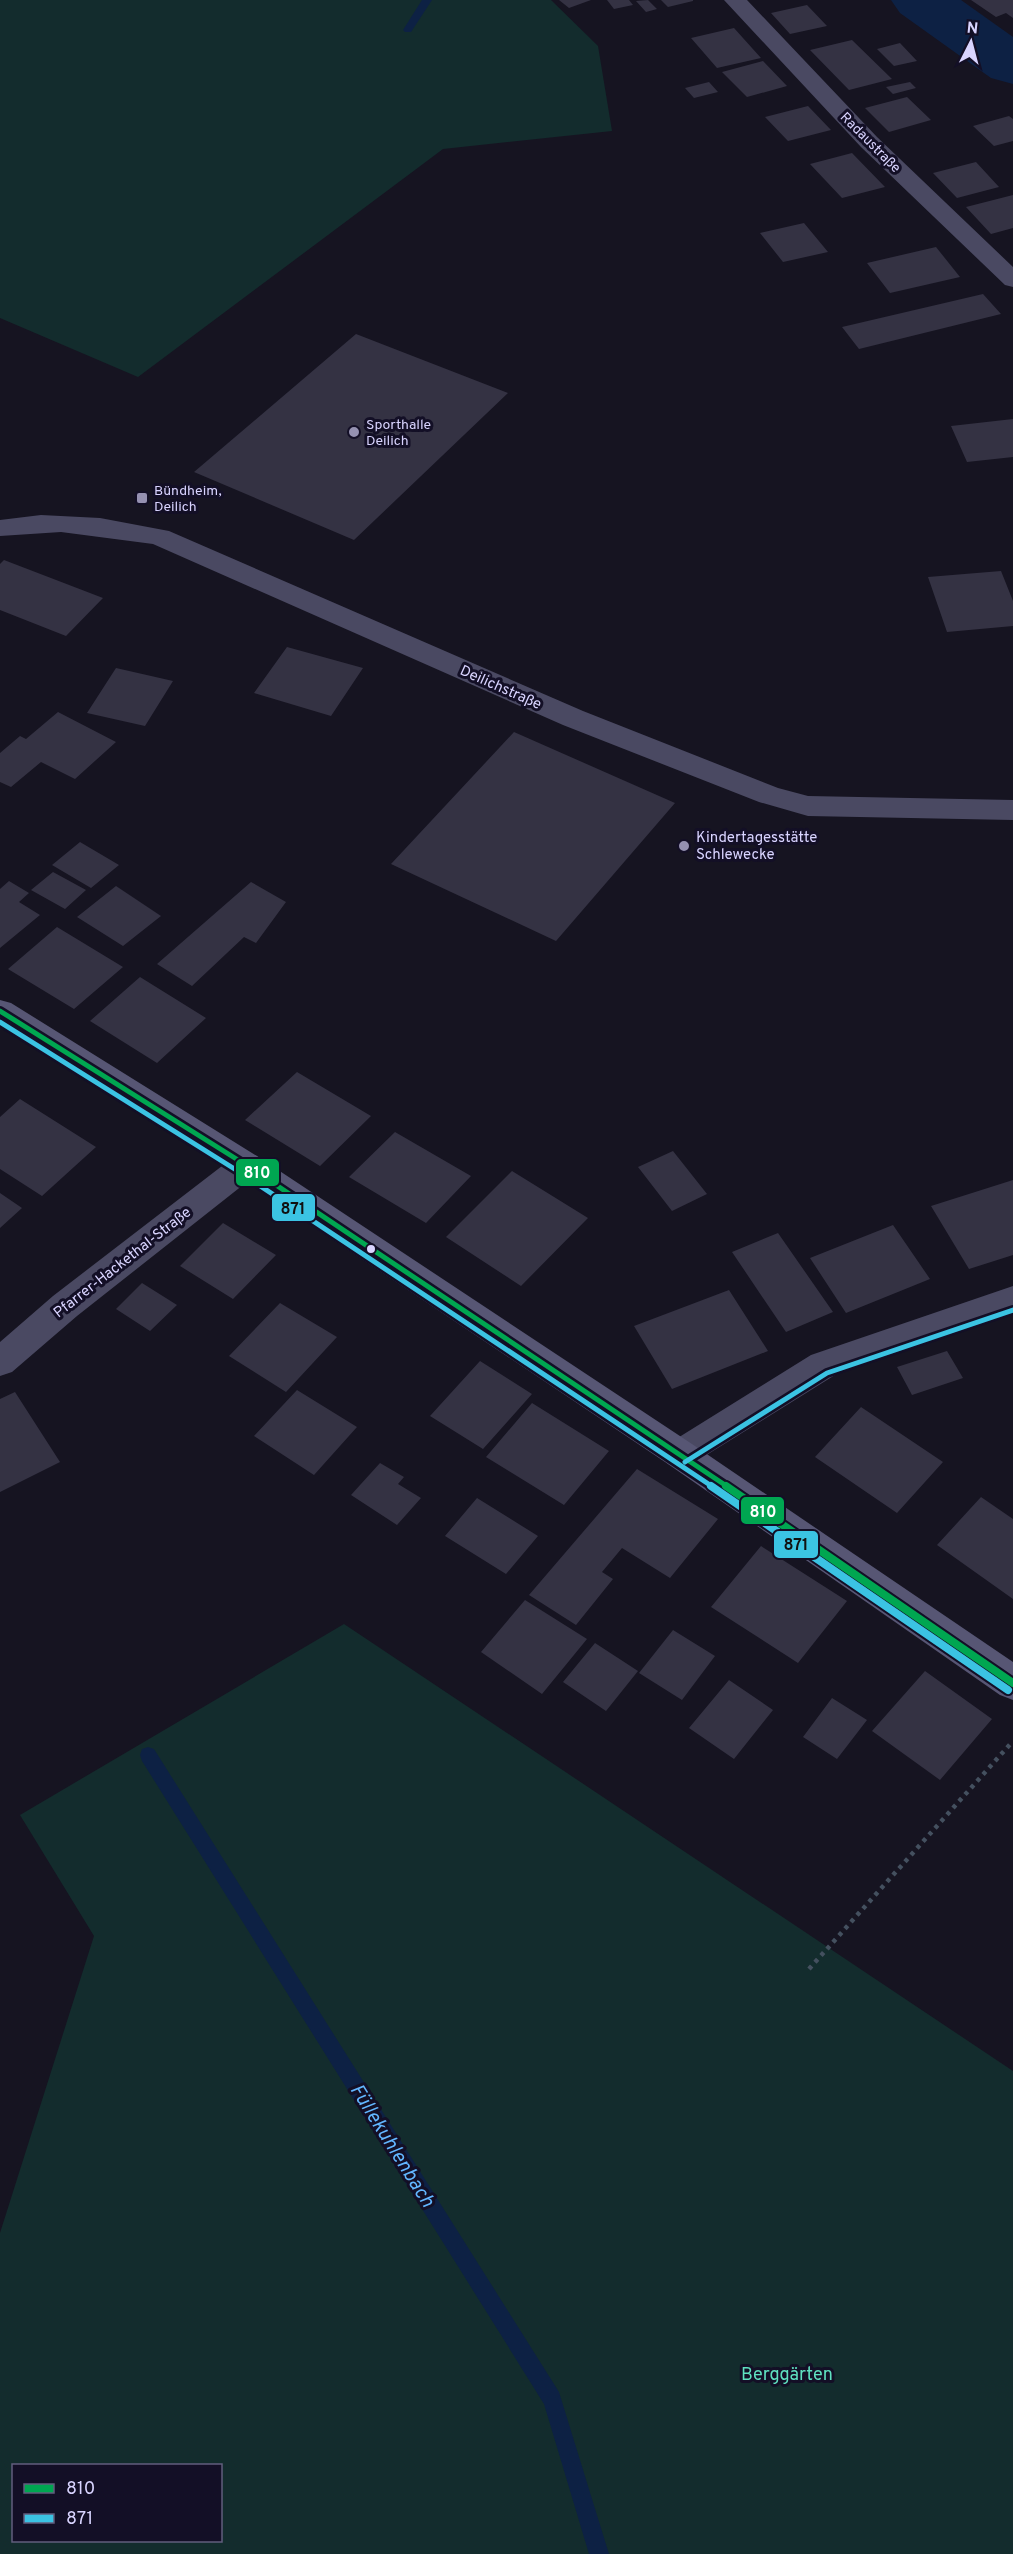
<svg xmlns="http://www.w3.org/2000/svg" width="1013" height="2554" font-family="Overpass,sans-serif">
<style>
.green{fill:#132c2d;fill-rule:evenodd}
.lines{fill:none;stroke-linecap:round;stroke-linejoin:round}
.stream{fill:#0d2144;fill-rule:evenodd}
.river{fill:#0d2144;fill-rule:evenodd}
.building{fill:#343243}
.path{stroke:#44505f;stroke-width:4.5;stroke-dasharray:4 5;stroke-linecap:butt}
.street{fill:#4a4962;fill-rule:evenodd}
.secondary{fill:#575674;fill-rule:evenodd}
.bus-1-far1-casing{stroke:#130f26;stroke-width:10}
.bus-1-casing{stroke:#130f26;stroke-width:12}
.bus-2-far1-casing{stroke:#130f26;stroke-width:10}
.bus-2-casing{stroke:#130f26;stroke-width:12}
.bus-1-far1{stroke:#00a651;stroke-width:5}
.bus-1{stroke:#00a651;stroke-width:8}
.bus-2-far1{stroke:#3bc3e3;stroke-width:5}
.bus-2{stroke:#3bc3e3;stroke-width:8}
.poi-dot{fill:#9591b1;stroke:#130f26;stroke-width:2}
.bus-dot{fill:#d9d4ff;stroke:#130f26;stroke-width:2}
.labels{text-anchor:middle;stroke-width:6;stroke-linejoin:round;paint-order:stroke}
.far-street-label{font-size:14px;fill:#d9d4ff;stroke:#130f26}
.far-poi-label{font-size:14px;fill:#d9d4ff;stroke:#130f26;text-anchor:start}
.street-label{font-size:15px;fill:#d9d4ff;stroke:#130f26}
.poi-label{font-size:15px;fill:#d9d4ff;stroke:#130f26;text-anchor:start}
.near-park-label{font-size:18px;fill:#5fe0c0;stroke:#130f26}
.near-water-label{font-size:20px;font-style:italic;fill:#62b6ff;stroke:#130f26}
.line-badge{stroke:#130f26;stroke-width:2}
.badge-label{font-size:16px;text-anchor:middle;font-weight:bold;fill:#fff}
.pale-badge-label{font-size:16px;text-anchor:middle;font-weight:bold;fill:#111}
</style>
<rect width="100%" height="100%" fill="#161421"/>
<path class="green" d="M0,0h551l47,46 14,85 -169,18 -305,228 -138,-59z
M344,1624l669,447v483h-1013v-321l94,-297 -74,-121zM14,2466h206v74h-206z"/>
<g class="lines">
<path class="stream" d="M422,0h10l-21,32h-6l-2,-2z
M148,1747l6,2 405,643 50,162h-20l-45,-150 -402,-643 -2,-6 2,-6z"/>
<path class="river" d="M891,0h70l52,37v47l-22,-6 -91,-65z"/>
</g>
<path class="building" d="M559,0h32l-22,8z
M607,0h22l4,5 -19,4z
M648,0l9,9 -11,3 -10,-11z
M661,0h32v1l-25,6z
M971,0h42v18l-7,-5 -10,4z
M807,5l20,21 -37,8 -19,-21z
M734,28l27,30 -44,10 -26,-30z
M852,40l40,39 -43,11 -39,-40z
M900,43l17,18 -23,5 -17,-17z
M763,61l24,25 -40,11 -25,-25z
M709,82l9,10 -24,6 -9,-10z
M910,82l6,6 -23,6 -7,-7z
M907,97l24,23 -42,12 -24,-24z
M808,106l23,24 -43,11 -23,-24z
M1009,116l4,3v22l-19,5 -21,-20z
M852,153l33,34 -43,11 -32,-34z
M976,162l23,25 -42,11 -24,-25z
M1013,195v33l-22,6 -25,-27z
M804,223l24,29 -45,10 -23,-29z
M936,247l24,30 -70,16 -23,-30z
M983,294l18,20 -142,35 -17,-22z
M356,334l152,59 -154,147 -160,-68z
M1013,419v38l-46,5 -16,-36z
M4,560l99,38 -37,38 -66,-26v-46z
M1001,571l12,30v25l-66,6 -19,-55z
M287,647l76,21 -32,48 -77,-23z
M116,668l57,13 -28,45 -58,-13z
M58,712l58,30 -41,37 -34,-17 -30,25 -11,-5v-29l20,-17 6,3z
M514,732l161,71 -119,138 -165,-77z
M80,842l39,23 -28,23 -39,-23z
M53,872l33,18 -21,19 -34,-19z
M9,881l20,12 -10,9 21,13 -40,33v-59z
M251,882l35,20 -30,41 -12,-6 -52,49 -35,-22z
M116,886l45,30 -38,30 -46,-29z
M57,927l66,40 -49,42 -66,-40z
M140,977l66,41 -49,45 -67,-42z
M297,1072l74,44 -51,50 -75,-46z
M20,1099l76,48 -54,49 -42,-27v-52z
M395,1132l76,44 -45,47 -77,-46z
M673,1151l34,43 -35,17 -34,-44z
M512,1171l76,47 -67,68 -75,-49z
M1013,1180v75l-44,14 -38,-63z
M0,1193l22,15 -22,20z
M223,1223l53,32 -43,44 -53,-33z
M893,1225l37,54 -84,34 -36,-55z
M778,1233l55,79 -47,20 -54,-80z
M142,1283l35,22 -27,26 -34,-22z
M729,1290l39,61 -96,38 -38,-63z
M280,1303l57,34 -51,55 -57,-36z
M947,1351l16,27 -51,17 -15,-28z
M480,1361l52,33 -49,55 -53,-33z
M297,1390l60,37 -43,48 -60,-39z
M15,1392l45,70 -60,30v-93z
M532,1403l77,48 -45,54 -78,-48z
M861,1407l82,55 -46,51 -82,-56z
M380,1463l24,14 -6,7 23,14 -24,27 -46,-30z
M637,1469l81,50 -48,59 -48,-30 -20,24 11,7 -37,46 -47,-30z
M981,1497l32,22v80l-76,-54z
M477,1498l61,38 -32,38 -61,-38z
M761,1546l86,55 -49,62 -87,-56z
M525,1600l62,39 -45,55 -61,-42z
M673,1630l42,26 -33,44 -43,-27z
M595,1643l43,28 -32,40 -43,-29z
M925,1671l67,48 -52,61 -68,-49z
M729,1680l44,30 -39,49 -45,-31z
M832,1698l35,22 -30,39 -34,-22z"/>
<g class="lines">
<path class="path" d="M809,1969l204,-228"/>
<path class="street" d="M724,0h23l130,137 136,130v20l-8,-2 -144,-138z
M41,515l59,3 69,13 414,180 195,77 30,8 205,4v20l-205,-4 -49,-14 -196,-77 -410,-181 -92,-12 -61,4v-16z
M246,1152l11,4 5,9 -5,9 -180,142 -65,56 -12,4v-34l53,-46 182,-140z
M1013,1286v28l-178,61 -143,89 -12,5 -12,-5 -5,-10 5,-10 143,-89z"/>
<path class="secondary" d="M0,1000l11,3 246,153 435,288 321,218v38l-13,-5 -332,-231 -433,-290 -235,-148z"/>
<g class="bus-1-far1-casing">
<path id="bus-1-far1" d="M0,1011l246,154 482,322"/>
</g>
<g class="bus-1-casing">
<path id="bus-1" d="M726,1486l287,197"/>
</g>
<g class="bus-2-far1-casing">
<path id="bus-2-far1" d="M0,1022l241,151 472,314
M685,1462l142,-89 186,-63"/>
</g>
<g class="bus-2-casing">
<path id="bus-2" d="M711,1486l297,204"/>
</g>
<use href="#bus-1-far1" class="bus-1-far1"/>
<use href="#bus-1" class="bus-1"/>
<use href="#bus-2-far1" class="bus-2-far1"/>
<use href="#bus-2" class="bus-2"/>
</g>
<g class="poi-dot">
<circle cx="354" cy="432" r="6"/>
<rect x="136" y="492" width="12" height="12" rx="3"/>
<circle cx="684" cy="846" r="6"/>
</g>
<circle class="bus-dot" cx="371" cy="1249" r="5"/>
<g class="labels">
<g class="far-street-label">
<text transform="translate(871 142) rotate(45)" y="5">Radaustraße</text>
</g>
<g class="far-poi-label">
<text x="366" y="429">Sporthalle<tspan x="366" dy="16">Deilich</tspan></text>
<text x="154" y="495">Bündheim,<tspan x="154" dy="16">Deilich</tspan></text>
</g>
<g class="street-label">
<text transform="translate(501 687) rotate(24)" y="5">Deilichstraße</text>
<text transform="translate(122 1262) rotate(-38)" y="5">Pfarrer-Hackethal-Straße</text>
</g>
<g class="poi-label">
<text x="696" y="842">Kindertagesstätte<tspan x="696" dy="17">Schlewecke</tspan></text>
</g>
<g class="near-park-label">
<text x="787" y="2380">Berggärten</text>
</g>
<g class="near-water-label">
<text transform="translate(393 2145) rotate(58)" y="7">Füllekuhlenbach</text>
</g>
</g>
<g class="line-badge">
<rect x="235" y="1158" width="45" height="29" rx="6" fill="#00a651"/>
<rect x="271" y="1193" width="45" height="29" rx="6" fill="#3bc3e3"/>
<rect x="740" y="1496" width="45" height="29" rx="6" fill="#00a651"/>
<rect x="773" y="1530" width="46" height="29" rx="6" fill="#3bc3e3"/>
</g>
<g class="badge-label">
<text x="257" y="1178">810</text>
<text x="763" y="1517">810</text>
</g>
<g class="pale-badge-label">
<text x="293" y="1214">871</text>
<text x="796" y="1550">871</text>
</g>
<rect x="12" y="2464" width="210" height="78" fill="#130f26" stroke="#625e7d" stroke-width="1.5"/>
<rect x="24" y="2484" width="30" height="9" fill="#00a651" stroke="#625e7d" stroke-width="1.5"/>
<text x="66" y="2494" font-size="18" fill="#d9d4ff">810</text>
<rect x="24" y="2514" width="30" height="9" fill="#3bc3e3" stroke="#625e7d" stroke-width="1.5"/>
<text x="66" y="2524" font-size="18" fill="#d9d4ff">871</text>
<g transform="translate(971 42) rotate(6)" stroke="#130f26" stroke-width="4.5" paint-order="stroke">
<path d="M0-4.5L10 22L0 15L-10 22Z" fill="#d9d4ff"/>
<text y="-9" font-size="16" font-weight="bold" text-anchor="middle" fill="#d9d4ff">N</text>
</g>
</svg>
